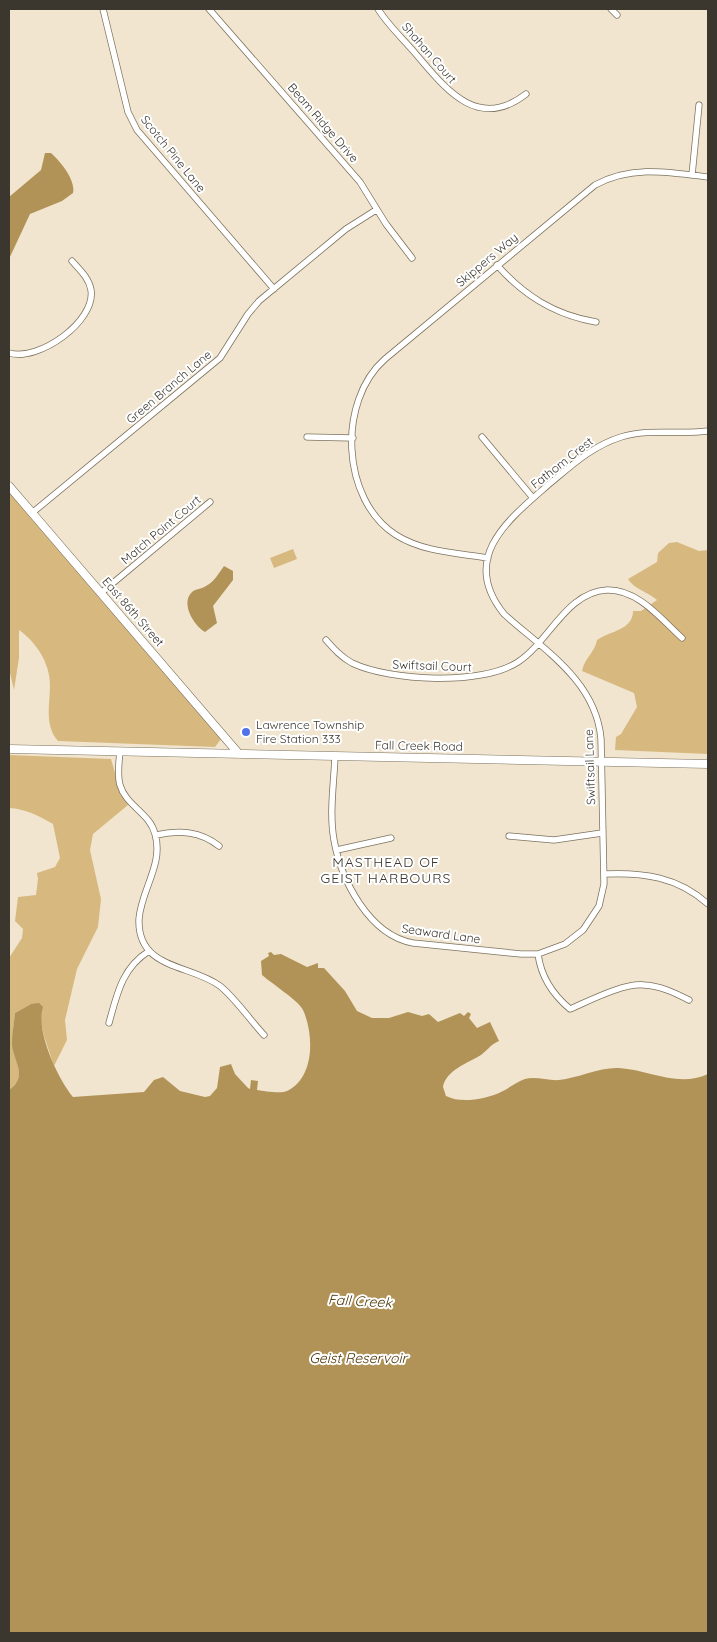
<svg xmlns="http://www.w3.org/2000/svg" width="717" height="1642" font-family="Quicksand,sans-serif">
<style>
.green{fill:#d7b980}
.water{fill:#b19357}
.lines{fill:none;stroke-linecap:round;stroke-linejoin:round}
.street-casing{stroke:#7c725e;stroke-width:7}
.secondary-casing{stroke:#7c725e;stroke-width:9}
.street{stroke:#fff;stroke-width:5.5}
.secondary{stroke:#fff;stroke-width:8}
.poi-dot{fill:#5073e7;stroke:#fff;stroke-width:2}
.labels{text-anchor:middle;stroke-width:4;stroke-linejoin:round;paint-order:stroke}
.street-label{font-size:12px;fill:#3b372e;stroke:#fff}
.poi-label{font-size:12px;fill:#3b372e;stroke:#fff;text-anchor:start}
.neighbourhood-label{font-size:14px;letter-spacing:1px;fill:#3b372e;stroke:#fff}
.water-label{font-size:14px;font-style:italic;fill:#4c3603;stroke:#fff}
</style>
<rect width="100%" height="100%" fill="#f1e5cf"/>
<path class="green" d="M9,492l207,240 5,7 -6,8 -157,-6c-14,-16 -8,-37 -8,-56 0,-22 -14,-43 -31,-55v28l-5,32 -5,-21z
M677,542l22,9 9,-1v204l-93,-4 1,-13 5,-3 16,-27 -3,-14 -52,-22c2,-12 13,-19 15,-31 13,-9 36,-10 36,-29h8l16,-11c-9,-8 -23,-11 -29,-21l29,-17 1,-9 11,-10z
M293,549l4,10 -23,9 -4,-10z
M9,755l102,4 9,31 8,15 -35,29 -3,16 11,49 -3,28 -21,42 -12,51 2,20 -13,26 -10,-30 -7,-31 -6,-1 -16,9c-1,10 -3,21 -2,31 0,17 16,32 -4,46v-132l13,-20 1,-9 -8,-8 3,-24 18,-2 2,-16 -1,-6 18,-6 5,-9 -7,-34c-16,-9 -27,-15 -44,-16z"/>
<path class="water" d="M45,153h6c9,8 25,27 22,40l-11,8 -32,13 -21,45v-62l32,-27z
M224,566l9,5v9l-20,26 4,17 -12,9c-11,-6 -25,-29 -13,-40 3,-3 10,-3 14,-6 8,-4 13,-13 18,-20z
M271,952l3,3 7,-1 26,13 11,-4v5h6l21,23 12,20 15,7h17l19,-6 14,4 7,-2 9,8 22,-9 4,3 4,-4 3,2 -2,4 8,10 13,-6 9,19c-9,4 -10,8 -18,14 -13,8 -35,15 -38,32l3,9c15,8 40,3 55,-4 8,-4 16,-10 24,-13 10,-3 24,2 34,1 19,-2 41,-13 60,-12 31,2 59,20 89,6v559h-699v-543c20,-14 4,-29 3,-46 0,-10 2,-21 3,-31l16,-9 8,-1 4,4c-8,23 15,72 30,90l71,-5 10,-12 9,-3 17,14 25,6 5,-1 7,-8 3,-21 11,-3 4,10 13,14 2,1 1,-9 7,1 -1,9c7,1 24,4 30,1 28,-13 27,-57 16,-81 -4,-9 -32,-27 -41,-35l-1,-14 8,-5 -1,-3z"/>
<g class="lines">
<g class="street-casing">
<path id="street" d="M103,9l25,103 9,18 137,159
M209,9l151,173 26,42 26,34
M378,9c10,16 25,30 37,44 30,35 62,79 111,41
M611,9l6,6
M692,175l7,-70
M497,265c27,31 58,50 99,57
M9,353c30,9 87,-32 82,-63 -2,-12 -11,-20 -19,-29
M307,437l46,1
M482,437l51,61
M32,513l188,-155 28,-44 11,-13 87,-72 30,-19
M488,558c-31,-5 -65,-6 -92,-23 -55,-35 -59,-134 -11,-176l210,-174c36,-20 74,-13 113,-8
M101,593l109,-91
M326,640c8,9 15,17 26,23 38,18 129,23 166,-1 31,-20 48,-70 89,-72 31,-1 54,29 75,48
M120,751c-1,11 -3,24 0,34 6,21 30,28 35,49 9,30 -14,56 -16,85 -2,51 52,45 81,67 15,12 30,34 44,49
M335,756c-1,27 -6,57 -1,84 7,40 35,95 79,103l108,11h17l27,-10 18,-14 16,-24 5,-22 -3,-145c-5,-58 -57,-89 -97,-125 -45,-56 4,-94 44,-129 23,-19 44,-39 73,-48 29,-9 58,-2 87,-6
M156,835c23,-5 44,-4 63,11
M509,836l45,4 48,-7
M337,850l54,-12
M604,874c39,-2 74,3 104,30
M538,954c3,23 14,40 32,55 19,-8 53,-26 74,-24 17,1 31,8 45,15
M109,1023c8,-29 13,-55 40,-72"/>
</g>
<g class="secondary-casing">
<path id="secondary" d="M9,486l230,268
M9,749l699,15"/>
</g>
<use href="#street" class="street"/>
<use href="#secondary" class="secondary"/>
</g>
<circle class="poi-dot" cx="246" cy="732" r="5"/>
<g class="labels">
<g class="street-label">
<text transform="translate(429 53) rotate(49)" y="4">Shahan Court</text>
<text transform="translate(323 123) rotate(49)" y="4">Beam Ridge Drive</text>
<text transform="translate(173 154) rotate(51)" y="4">Scotch Pine Lane</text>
<text transform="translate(487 260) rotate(-40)" y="4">Skippers Way</text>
<text transform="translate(169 387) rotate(-40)" y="4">Green Branch Lane</text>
<text transform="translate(562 463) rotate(-38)" y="4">Fathom Crest</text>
<text transform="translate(161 530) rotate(-40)" y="4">Match Point Court</text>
<text transform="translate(133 612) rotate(49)" y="4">East 86th Street</text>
<text transform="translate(432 666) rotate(2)" y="4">Swiftsail Court</text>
<text transform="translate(419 746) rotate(1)" y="4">Fall Creek Road</text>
<text transform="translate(590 767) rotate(-92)" y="4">Swiftsail Lane</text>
<text transform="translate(441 934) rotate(8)" y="4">Seaward Lane</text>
</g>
<g class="poi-label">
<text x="256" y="729">Lawrence Township<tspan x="256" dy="14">Fire Station 333</tspan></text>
</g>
<g class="neighbourhood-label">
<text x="386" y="867">MASTHEAD OF<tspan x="386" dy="16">GEIST HARBOURS</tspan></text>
</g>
<g class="water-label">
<text transform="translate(360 1301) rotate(3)" y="5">Fall Creek</text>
<text x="358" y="1363">Geist Reservoir</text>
</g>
</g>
<rect width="717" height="1642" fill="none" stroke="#3b372e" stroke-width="20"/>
</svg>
